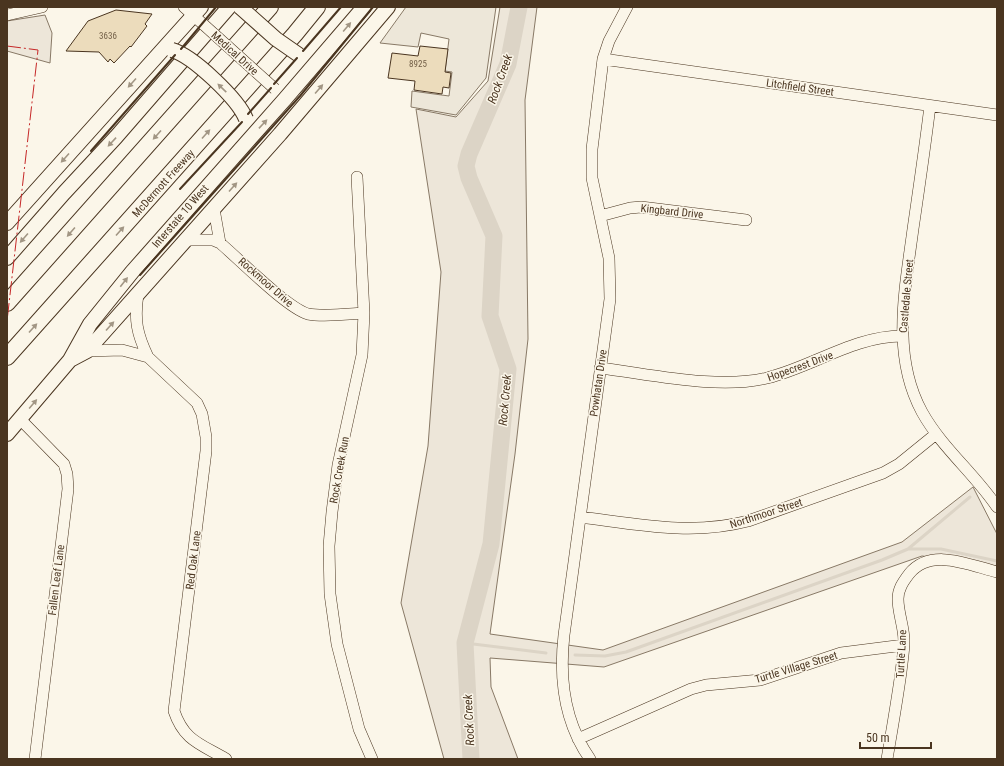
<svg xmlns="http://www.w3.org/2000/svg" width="1004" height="766" font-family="'Roboto Condensed',sans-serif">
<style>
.green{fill:#ede6d9;stroke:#887966}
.parking{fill:#ede7d9;stroke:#887966}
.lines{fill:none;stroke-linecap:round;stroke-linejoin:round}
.stream{stroke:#dcd4c6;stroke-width:3}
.river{stroke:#dcd4c6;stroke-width:17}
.building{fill:#ecdcbc;stroke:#4a3520}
.minor-casing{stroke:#4a3520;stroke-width:12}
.major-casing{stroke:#4a3520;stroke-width:16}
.highway-casing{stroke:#4a3520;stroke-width:18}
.minor{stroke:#fbf6e9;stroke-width:11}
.major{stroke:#fbf6e9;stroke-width:14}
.highway{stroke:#fbf6e9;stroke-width:16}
.minor-bridge-casing{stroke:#4a3520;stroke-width:12;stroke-linecap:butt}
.major-bridge-casing{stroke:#4a3520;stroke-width:16;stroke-linecap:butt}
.minor-bridge{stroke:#fbf6e9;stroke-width:11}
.major-bridge{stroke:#fbf6e9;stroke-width:14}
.wall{stroke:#4a3520;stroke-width:2}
.power{stroke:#c62828;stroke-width:1;stroke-dasharray:14 3 2 3;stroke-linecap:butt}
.oneway{fill:#a29684}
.labels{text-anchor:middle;stroke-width:3;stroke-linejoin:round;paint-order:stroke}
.number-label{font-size:9px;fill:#725f47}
.street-label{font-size:11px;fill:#4a3520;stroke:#fbf6e9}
.water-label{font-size:12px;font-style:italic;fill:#4a3520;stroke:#fbf6e9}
</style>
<rect width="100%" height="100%" fill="#fbf6e9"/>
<path class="green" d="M500,7h37l-12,93 3,239 -13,115 -25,180 113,16 299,-108 71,-55 24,47v32l-75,-10 -318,111 -114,-9 1,29 27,72h-74l-43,-156 27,-157 13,-174 -25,-163 40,8 32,-36z
M45,15l7,18 -2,30 -43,-12v-30z"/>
<path class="parking" d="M406,7h90l-10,71 -30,37 -45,-8 1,-16 37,5 3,-24 -7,-1 4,-32 -28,-6 -3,14 -38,-4z"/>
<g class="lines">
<path class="stream" d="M908,549h33l56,12
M465,643l81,10
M575,655l30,1 21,-4 256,-92 26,-11 62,-52"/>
<path class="river" d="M471,759l-6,-116 26,-99 17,-175 -18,-53 4,-80 -25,-58 -3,-12 3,-12 39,-90 11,-57"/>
</g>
<path class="building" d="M116,10l36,4 -7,10 2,2 -16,21 -1,-1 -16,17 -4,-4 -2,3 -9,-10 -33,-1 22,-30z
M420,46l28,3 -3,23 6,1 -2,15 -6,-1 -1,7 -28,-4 1,-9 -27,-3 4,-25 26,3z"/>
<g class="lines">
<g class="minor-casing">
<path id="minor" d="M184,7l20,18
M7,15l35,-8
M603,59l394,56
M930,106c-5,41 -11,82 -17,123 -8,61 -22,126 9,183 20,36 52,61 75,95
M357,177l7,136 -2,42 -24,110 -6,47 -3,34 1,48 7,50 22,85 13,30
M600,216l30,-8 11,-1 105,13
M186,240h27l7,3 -6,-34
M220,243c19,16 67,65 88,71 15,3 40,0 56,-1
M138,294c-4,26 -1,40 10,63
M87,351l35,-1 26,7 49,46 5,11 4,23v14l-32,260c10,30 27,33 52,48
M600,368c50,6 118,22 167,10 45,-11 87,-42 135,-42
M20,419l44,45 3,10 1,15 -33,270
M580,517c57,7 111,19 168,4l135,-48 16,-9 37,-30
M578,739l113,-50 15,-4 54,-5 81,-27 63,-8
M590,759c-26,-37 -31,-80 -26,-124l46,-336 -1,-41 -17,-80v-29l11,-90 6,-18 18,-34
M887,759c5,-29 10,-58 14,-87 1,-10 3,-21 3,-31 0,-14 -6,-28 -6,-42 0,-10 5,-17 11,-25 22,-27 60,-9 88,-2"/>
</g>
<g class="major-casing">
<path id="major" d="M7,223l194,-216
M7,258l57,-65 52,-56 113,-130
M70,360l17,-9 193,-217 108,-127
M7,434l63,-74 20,-36 42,-52 153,-173 79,-92"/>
</g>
<g class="highway-casing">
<path id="highway" d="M7,303l263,-296
M7,357l288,-323 22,-27"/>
</g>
<use href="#minor" class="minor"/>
<use href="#major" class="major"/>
<use href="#highway" class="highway"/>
<g class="minor-bridge-casing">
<path id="minor-bridge" d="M204,25l71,64"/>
</g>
<g class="major-bridge-casing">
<path id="major-bridge" d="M240,7l36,32 23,16
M172,50c21,6 66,49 74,69"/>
</g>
<use href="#minor-bridge" class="minor-bridge"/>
<use href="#major-bridge" class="major-bridge"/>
<path class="wall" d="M181,49l35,-42
M303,51l38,-44
M274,84l23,-26
M248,114l23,-26
M91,151l84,-96
M180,189l62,-67
M140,275l160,-179 73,-89"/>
<path class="power" d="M7,46l31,4 -31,271"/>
</g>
<defs><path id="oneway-solid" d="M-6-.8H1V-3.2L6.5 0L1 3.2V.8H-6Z"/></defs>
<g class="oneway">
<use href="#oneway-solid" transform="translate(347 27) rotate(-50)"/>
<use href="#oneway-solid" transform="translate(132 83) rotate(132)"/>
<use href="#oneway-solid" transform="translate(222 88) rotate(-136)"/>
<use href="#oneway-solid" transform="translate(319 89) rotate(-49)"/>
<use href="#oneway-solid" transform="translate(263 124) rotate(-47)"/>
<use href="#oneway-solid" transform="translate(206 134) rotate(-48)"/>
<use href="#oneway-solid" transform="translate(157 135) rotate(132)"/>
<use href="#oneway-solid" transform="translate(112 142) rotate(133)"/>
<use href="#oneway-solid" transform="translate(65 158) rotate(132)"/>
<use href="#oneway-solid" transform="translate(233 187) rotate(-48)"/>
<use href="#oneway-solid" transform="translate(120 231) rotate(-48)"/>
<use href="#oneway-solid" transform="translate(71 232) rotate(131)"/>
<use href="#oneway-solid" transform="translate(24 238) rotate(131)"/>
<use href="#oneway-solid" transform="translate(124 282) rotate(-52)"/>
<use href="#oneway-solid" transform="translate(110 326) rotate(-48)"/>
<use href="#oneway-solid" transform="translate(33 328) rotate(-48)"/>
<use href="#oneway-solid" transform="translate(33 404) rotate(-50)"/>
</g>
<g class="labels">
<g class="number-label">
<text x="108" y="39">3636</text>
<text x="418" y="67">8925</text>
</g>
<g class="street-label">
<text transform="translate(235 53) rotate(42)" y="4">Medical Drive</text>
<text transform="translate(800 87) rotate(8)" y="4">Litchfield Street</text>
<text transform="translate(163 183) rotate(-48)" y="4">McDermott Freeway</text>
<text transform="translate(672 211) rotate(6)" y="4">Kingbard Drive</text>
<text transform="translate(180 216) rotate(-49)" y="4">Interstate 10 West</text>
<text transform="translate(266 282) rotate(41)" y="4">Rockmoor Drive</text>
<text transform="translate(906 296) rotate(-85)" y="4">Castledale Street</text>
<text transform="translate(800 366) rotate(-20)" y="4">Hopecrest Drive</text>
<text transform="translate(598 383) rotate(-82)" y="4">Powhatan Drive</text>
<text transform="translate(339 470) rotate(-80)" y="4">Rock Creek Run</text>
<text transform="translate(766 513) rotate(-18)" y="4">Northmoor Street</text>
<text transform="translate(193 560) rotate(-83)" y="4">Red Oak Lane</text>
<text transform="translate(56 580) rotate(-83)" y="4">Fallen Leaf Lane</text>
<text transform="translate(901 654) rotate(-87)" y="4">Turtle Lane</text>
<text transform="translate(796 667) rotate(-17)" y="4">Turtle Village Street</text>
</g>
<g class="water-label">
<text transform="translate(500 79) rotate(-70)" y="4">Rock Creek</text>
<text transform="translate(505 400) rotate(-85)" y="4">Rock Creek</text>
<text transform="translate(469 720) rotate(-93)" y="4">Rock Creek</text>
</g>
</g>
<rect width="1004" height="766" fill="none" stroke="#4a3520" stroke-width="16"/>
<path d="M860 742v6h71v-6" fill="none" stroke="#4a3520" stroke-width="2"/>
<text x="866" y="742" font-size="12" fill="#4a3520" stroke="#fbf6e9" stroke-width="3" paint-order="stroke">50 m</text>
</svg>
